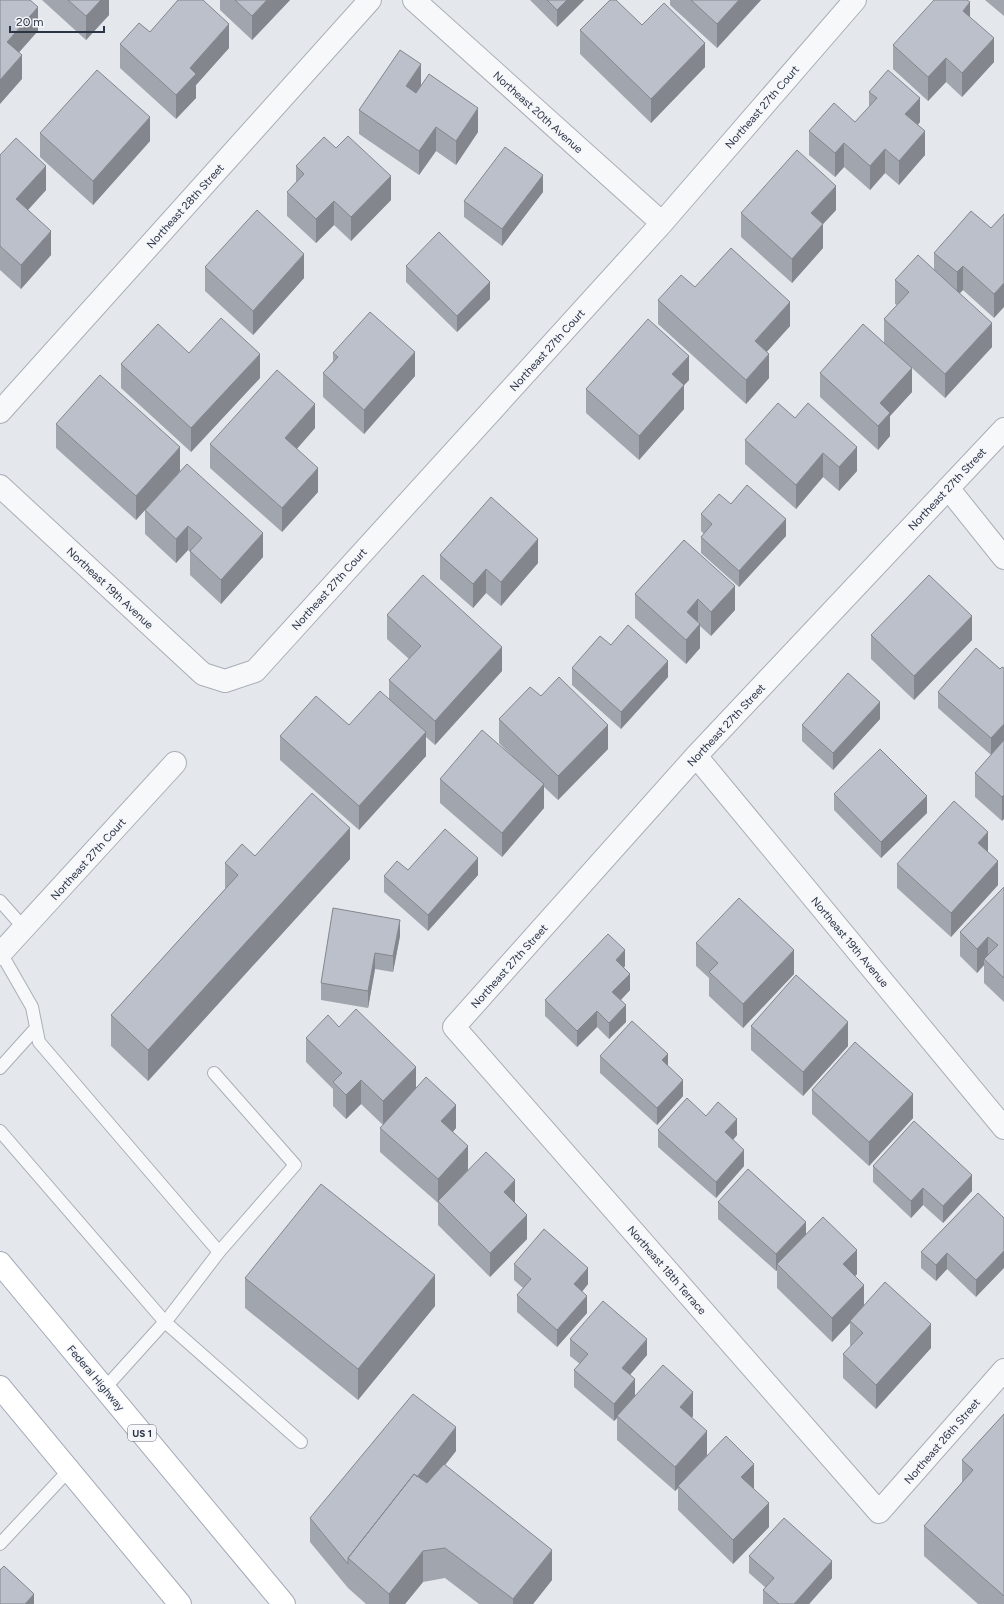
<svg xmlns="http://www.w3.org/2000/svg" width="1004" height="1604" font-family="Figtree,sans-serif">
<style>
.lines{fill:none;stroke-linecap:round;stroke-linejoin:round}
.service-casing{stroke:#a9aeb7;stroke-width:14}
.minor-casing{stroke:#a9aeb7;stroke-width:24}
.primary-casing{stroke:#a3abb8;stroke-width:24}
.service{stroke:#f7f8fa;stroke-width:12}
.minor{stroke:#f7f8fa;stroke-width:22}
.primary{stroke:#fff;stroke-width:22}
.wall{fill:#a1a5ae}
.shaded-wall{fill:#83868d}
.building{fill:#bbc0ca;stroke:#83868d}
.labels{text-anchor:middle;stroke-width:3;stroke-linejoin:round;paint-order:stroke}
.shield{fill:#f4f6f9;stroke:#676e7b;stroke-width:1}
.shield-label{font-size:10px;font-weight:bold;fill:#2b3445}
.street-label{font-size:11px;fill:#2b3445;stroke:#f4f6f9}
</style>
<rect width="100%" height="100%" fill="#e4e7ec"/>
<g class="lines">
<g class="service-casing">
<path id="service" d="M0,901l24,27
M1,953l31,54 7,35 180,210 -49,64 -65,72
M0,1068l36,-40
M214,1073l81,92 -76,87
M0,1131l165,191 136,120
M0,1544l69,-74"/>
</g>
<g class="minor-casing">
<path id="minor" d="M414,0l248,223
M0,412l370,-412
M1004,429l-308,327 -242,271 425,485 125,-142
M0,486l203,188 22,7 30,-10 407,-448 193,-223
M948,488l56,70
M696,756l308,372
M0,954l175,-191"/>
</g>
<g class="primary-casing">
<path id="primary" d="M0,1263l284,341
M0,1387l180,217"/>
</g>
<use href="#service" class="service"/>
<use href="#minor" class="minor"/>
<use href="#primary" class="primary"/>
</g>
<path class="wall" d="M42,0h67v15l-23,25z
M220,0h70l-38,40 -32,-30z
M530,0h54l-27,27z
M670,0h91l-44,48 -47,-43z
M985,0h19v16z
M970,17l24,45 -32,35 -16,-15 -18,19 -35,-32v-24z
M642,25l63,42 -54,56 -71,-69v-24z
M150,32l79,16 -33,37v13l-20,21 -56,-51v-24z
M421,86l57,46 -22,33 -20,-14 -17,24 -60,-41v-24z
M869,92l51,30 -2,3 7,30 -26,30 -14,-12 -15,17 -26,-23 -9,10 -26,-22v-24l46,-9 14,-15z
M40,133l110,8 -57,64 -53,-48z
M0,155l46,35 -18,20 23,45 -30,34 -21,-19z
M296,166l95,34 -40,41 -17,-16 -18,18 -29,-27v-24l9,-10z
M543,192l-41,54 -38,-29v-16z
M836,210l-13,14v24l-31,35 -51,-46v-24z
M1004,214l-10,104 -31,-28 -4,3 33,54 -47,51 -33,-30v24l-22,24v20l-12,14 -58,-53v-24l64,-30v-24l13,-14 -2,-1v-24l39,-10v-17l57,-25z
M406,266l84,33 -33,33 -51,-50z
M205,267l99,11 -51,57 -48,-44z
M695,287l95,39 -24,26 3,26 -23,26 -88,-80v-24z
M189,353l71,25 -69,74 -70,-64v-24z
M333,353l82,23 -51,58 -41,-37v-24l10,-12z
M689,380l-5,5v24l-45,51 -53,-47v-24z
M795,418l62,53 -18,20 -16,-14 -27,32 -51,-45v-24z
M56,424l124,47 -44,49 -80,-72z
M315,428l-18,21 21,43 -36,40 -72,-64v-24z
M187,464l76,93 -42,47 -31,-29v-23l-2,-2 -12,13 -31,-29v-24z
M731,504l55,32 -47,51 -38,-34v-16l3,-3 -3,-3v-17z
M684,540l51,70 -24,26 -11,-10v22l-14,16 -51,-46v-24z
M440,555l98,8 -37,43 -15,-13 -13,15 -33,-29z
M387,615l115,56 -67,74 -9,-8v19l-67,74 -79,-70v-24l69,-11 40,-26v-19l20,-21 -22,-20z
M871,635l101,5 -58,60 -43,-41z
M611,645l57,32 -47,52 -49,-44v-17z
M1002,667v154l-27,-24v-24l16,-18 -53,-47v-16l62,-23z
M541,696l67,53 -50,51 -14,-13v21l-42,49 -62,-54v-24l81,-14 -22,-22v-24z
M880,719l-47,51 -31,-29v-16z
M834,794l93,19 -46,45 -47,-48z
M988,852l10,33 -47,52 -54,-49v-24z
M255,856l95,3 -202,222 -37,-35v-31l114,-126v-26z
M408,870l70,5 -50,56 -44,-39v-16z
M1004,887v115l-20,-19v-18l-7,8 -17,-17v-24z
M400,936l-7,36 -18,-3 -7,39 -47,-8v-17z
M696,943l98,31 -51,54 -34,-32v-18l-13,-12z
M625,966l-1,2 6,22 -9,10 5,22 -17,17 -12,-12 -20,20 -32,-31v-16z
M751,1026l97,20 -45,50 -52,-46z
M339,1027l77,61 40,40 -3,4 15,38 47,33 12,36 -37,38 -52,-52v-22l-58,-51v-24l3,-3 -22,-21 -15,15 -13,-13v-17l-27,-27v-24z
M600,1056l83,40 -26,29 -57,-52z
M812,1090l101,28 -44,48 -57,-52z
M706,1116l31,19 -4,5 11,26 -28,32 -58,-51v-17z
M873,1166l99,25 -29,32 -20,-18 -12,13 -38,-36z
M978,1193l-2,104 -29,-28 -11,12 -15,-13v-16z
M718,1202l88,33 51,39 -2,2 9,29 67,43 -55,61 -33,-31v-24l8,-8 -1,-1v-22l-18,19 -55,-54v-18l-1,1 -58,-52z
M514,1264l74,20 -6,8 5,21 -30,34 -40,-35v-17l6,-7 -9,-8z
M245,1278l190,28 -77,94 -113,-92z
M570,1339l77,16 -17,20 5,21 58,20 -1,2 15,37 47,33v1l15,38 -36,37 -55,-54v-22l-3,3 -58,-51v-22l-3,3 -40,-34v-17l6,-6 -10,-8z
M1004,1414v190h-26l-54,-48v-30l38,-44v-22z
M456,1451l-11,14 107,115 -19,24h-54l-34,-26 -22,4 -18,22h-39l-18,-16 -38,-46v-24z
M749,1556l83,22 -23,26h-46v-14l3,-2 -17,-15z"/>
<path class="shaded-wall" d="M101,0h8v15l-23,25v-24z
M267,0h23l-38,40v-24z
M567,0h17l-27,27v-17z
M739,0h22l-44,48v-24z
M970,2v24l-7,-15z
M38,7v24l-31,35v-24z
M229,24v24l-33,37v13l-20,21v-24l14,-27z
M994,38v24l-32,35v-24z
M705,43v24l-54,56v-24z
M22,55v24l-22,25v-24z
M946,58v24l-18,19v-24z
M421,64v24l-15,22v-24z
M920,98v24l-15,16v-24z
M478,108v24l-22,33v-24z
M150,117v24l-57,64v-24z
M436,127v24l-17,24v-24z
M925,131v24l-26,30v-24z
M844,143v24l-9,10v-24z
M885,149v24l-15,17v-24z
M46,166v24l-30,33v-24z
M543,175v17l-41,54v-17z
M391,176v24l-40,41v-24z
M836,186v24l-13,14v24l-31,35v-24l19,-46z
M334,201v24l-18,18v-24z
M51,231v24l-30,34v-24z
M304,254v24l-51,57v-24z
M963,266v24l-6,6v-24z
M490,282v17l-33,33v-16z
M1004,283v24l-10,11v-24z
M790,302v24l-35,39v-24z
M992,323v24l-47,51v-24z
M415,352v24l-51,58v-24z
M260,354v24l-69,74v-24z
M769,354v24l-23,26v-24z
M689,356v24l-17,18v-24z
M912,368v24l-22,24v20l-12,14v-24l2,-23z
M684,385v24l-45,51v-24z
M315,404v24l-30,34v-24z
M180,447v24l-44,49v-24z
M857,447v24l-18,20v-24z
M823,453v24l-27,32v-24z
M318,468v24l-36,40v-24z
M786,519v17l-47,51v-16z
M188,526v24l-12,13v-24z
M263,533v24l-42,47v-24z
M538,539v24l-37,43v-24z
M486,569v24l-13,15v-24z
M735,586v24l-24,26v-24z
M698,599v24l-11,-11z
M972,616v24l-58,60v-24z
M700,624v24l-14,16v-24z
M502,647v24l-67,74v-24z
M668,661v16l-47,52v-17z
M880,702v17l-47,51v-17z
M1004,724v16l-13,15v-17z
M608,725v24l-50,51v-24z
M426,732v24l-67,74v-24z
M544,784v24l-42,49v-24z
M1004,795v24l-2,2v-24z
M927,796v17l-46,45v-16z
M350,828v31l-202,222v-31z
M988,832v24l-10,-13z
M478,858v17l-50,56v-16z
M998,861v24l-47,52v-24z
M400,920v16l-7,36v-16z
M988,937v24l-4,-2v6l-7,8v-24z
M625,950v16l-9,10v-16z
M794,950v24l-51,54v-24z
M375,953v16l-7,39v-17z
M630,974v16l-18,19v-17z
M626,1005v17l-17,17v-16z
M597,1011v16l-20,20v-16z
M848,1022v24l-45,50v-24z
M668,1054v16l-6,-10z
M416,1067v24l-33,34v-24z
M361,1080v24l-15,15v-24z
M683,1080v16l-26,29v-17z
M913,1094v24l-44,48v-24z
M456,1105v23l-15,17v-24z
M737,1119v16l-12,14v-17z
M468,1146v24l-30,32v-23z
M744,1150v16l-28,32v-16z
M972,1175v16l-29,32v-17z
M515,1180v24l-11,-12z
M923,1188v17l-12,13v-17z
M527,1215v24l-37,38v-24z
M806,1222v16l-29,26v6l-1,1v-17z
M857,1250v24l-14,14v-24z
M1004,1251v17l-28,29v-17z
M947,1253v16l-11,12v-16z
M588,1268v16l-14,17v-17z
M435,1275v31l-77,94v-31z
M864,1285v24l-14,12v2l-18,19v-24z
M587,1296v17l-30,34v-17z
M931,1324v24l-55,61v-24z
M647,1339v16l-25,29v-16z
M635,1379v17l-18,20v2l-3,3v-17z
M693,1392v24l-13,15v-24z
M456,1427v24l-94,119 -11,-10z
M707,1431v24l-29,31v2l-3,3v-24z
M754,1464v24l-13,13v-24z
M769,1503v24l-36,37v-24z
M552,1550v30l-19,24h-20v-5z
M423,1551v31l-18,22h-16v-10z
M832,1561v17l-23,26h-15z
M34,1594v10h-9z"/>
<path class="building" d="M0,0h30l8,7 -31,35 15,13 -22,25z
M68,0h33l-15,16z
M178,0h25l26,24 -39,44 6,6 -20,21 -56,-51 19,-21 11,9z
M235,0h32l-15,16z
M547,0h20l-10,10z
M610,0h6l26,25 22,-22 41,40 -54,56 -71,-69z
M691,0h48l-22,24z
M934,0h33l3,2 -7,9 31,27 -32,35 -16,-15 -18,19 -35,-32z
M400,50l21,14 -15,22 10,7 13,-19 49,34 -22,33 -20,-14 -17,24 -60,-41z
M97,70l53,47 -57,64 -53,-48z
M888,70l32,28 -15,16 20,17 -26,30 -14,-12 -15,17 -26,-23 -9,10 -26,-22 25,-28 21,19 22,-24 -8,-6z
M348,136l43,40 -40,41 -17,-16 -18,18 -29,-27 17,-18 -8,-8 28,-29 12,11z
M16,138l30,28 -30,33 35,32 -30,34 -21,-19v-91z
M505,147l38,28 -41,54 -38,-28z
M797,150l39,36 -25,27 12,11 -31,35 -51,-46z
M257,210l47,44 -51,57 -48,-44z
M971,211l20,17 13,-14v69l-10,11 -31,-28 -6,6 -23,-19z
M439,232l51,50 -33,34 -51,-50z
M731,248l59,54 -35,39 14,13 -23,26 -88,-80 23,-25 14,12z
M918,255l74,68 -47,51 -61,-55 25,-27 -14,-12z
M370,312l45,40 -51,58 -41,-37 15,-16 -5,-4z
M221,318l39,36 -69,74 -70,-64 37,-40 31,29z
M648,319l41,37 -17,18 12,11 -45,51 -53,-47z
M863,324l49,44 -32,35 10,10 -12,13 -58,-53z
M277,370l38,34 -30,34 33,30 -36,40 -72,-64z
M100,375l80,72 -44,49 -80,-72z
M778,403l17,15 13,-15 49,44 -18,20 -16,-14 -27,32 -51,-45z
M187,464l76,69 -42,47 -31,-29 12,-13 -14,-12 -12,13 -31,-29z
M747,485l39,34 -47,52 -38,-34 11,-13 -11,-10 18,-20 12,10z
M491,497l47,42 -37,43 -15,-13 -13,15 -33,-29z
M684,540l51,46 -24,26 -13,-13 -11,13 13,12 -14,16 -51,-46z
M423,575l79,72 -67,74 -46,-41 32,-34 -34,-31z
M929,575l43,41 -58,60 -43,-41z
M628,625l40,36 -47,51 -49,-44 28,-32 11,9z
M976,648l24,21 2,-2 2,1v56l-13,14 -53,-46z
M848,673l32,29 -47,51 -31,-28z
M559,677l49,48 -50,51 -59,-57 31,-32 11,9z
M380,691l46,41 -67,74 -79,-70 36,-40 33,29z
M482,730l62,54 -42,49 -62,-54z
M1004,740v55l-2,2 -27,-24z
M880,749l47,47 -46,46 -47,-48z
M312,793l38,35 -202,222 -37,-35 127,-140 -13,-12 17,-19 13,12z
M954,801l34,31 -10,11 20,18 -47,52 -54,-49z
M445,829l33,29 -50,57 -44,-39 13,-15 11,9z
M1004,887v91l-20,-19 14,-14 -10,-8 -11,12 -17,-17z
M739,898l55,52 -51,54 -34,-32 9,-9 -22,-20z
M333,908l67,12 -7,36 -18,-3 -7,38 -47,-8z
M608,934l17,16 -9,10 14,14 -18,18 14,13 -17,18 -12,-12 -20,20 -32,-31z
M796,975l52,47 -45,50 -52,-46z
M356,1009l60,58 -33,34 -22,-21 -15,15 -13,-13 9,-9 -36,-35 22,-23 11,12z
M632,1021l36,33 -6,6 21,20 -26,28 -57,-52z
M855,1042l58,52 -44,48 -57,-52z
M426,1077l30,28 -15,16 27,25 -30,33 -58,-51z
M687,1098l19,18 12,-14 19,17 -12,13 19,18 -28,32 -58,-52z
M914,1121l58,54 -29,31 -20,-18 -12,13 -38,-35z
M486,1152l29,28 -11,12 23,23 -37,38 -52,-52z
M748,1169l58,53 -30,32 -58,-52z
M321,1184l114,91 -77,94 -113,-91z
M978,1193l26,25v33l-28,29 -29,-27 -11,12 -15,-13z
M823,1217l34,33 -14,14 21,21 -32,33 -55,-54z
M544,1229l44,39 -14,16 13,12 -30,34 -40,-35 14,-16 -17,-15z
M885,1282l46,42 -55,61 -33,-31 20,-21 -13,-12z
M603,1301l44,38 -25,29 13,11 -21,25 -40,-34 14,-16 -18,-15z
M663,1365l30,27 -13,15 27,24 -32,36 -58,-51z
M413,1394l43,33 -39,50 -3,-3 -66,84v6l-38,-46z
M1004,1414v182l-80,-70 49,-56 -11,-10z
M726,1436l28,28 -13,13 28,26 -36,37 -55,-54z
M444,1464l108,86 -39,49 -68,-51 -22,3 -34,43 -41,-36 66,-84 13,9z
M784,1518l48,43 -38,43h-15l-16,-14 11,-12 -25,-22z
M4,1566l30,28 -9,10h-25v-34z"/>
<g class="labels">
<rect class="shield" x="128" y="1425" width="28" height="16" rx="3"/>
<g class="shield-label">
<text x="142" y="1437">US 1</text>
</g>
<g class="street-label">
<text transform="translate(762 107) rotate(-49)" y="4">Northeast 27th Court</text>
<text transform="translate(538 112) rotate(42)" y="4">Northeast 20th Avenue</text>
<text transform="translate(185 206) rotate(-48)" y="4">Northeast 28th Street</text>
<text transform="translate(547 350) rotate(-48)" y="4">Northeast 27th Court</text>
<text transform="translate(947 489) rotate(-47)" y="4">Northeast 27th Street</text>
<text transform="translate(110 588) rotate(43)" y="4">Northeast 19th Avenue</text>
<text transform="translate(329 589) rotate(-48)" y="4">Northeast 27th Court</text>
<text transform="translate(726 725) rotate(-47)" y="4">Northeast 27th Street</text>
<text transform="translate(88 859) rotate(-48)" y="4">Northeast 27th Court</text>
<text transform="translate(850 942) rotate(50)" y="4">Northeast 19th Avenue</text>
<text transform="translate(509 966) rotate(-48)" y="4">Northeast 27th Street</text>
<text transform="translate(667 1270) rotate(49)" y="4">Northeast 18th Terrace</text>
<text transform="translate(96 1378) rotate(50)" y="4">Federal Highway</text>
<text transform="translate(942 1441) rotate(-49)" y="4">Northeast 26th Street</text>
</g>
</g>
<path d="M10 26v6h94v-6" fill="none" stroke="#2b3445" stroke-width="2"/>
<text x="16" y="26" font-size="12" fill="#2b3445" stroke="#f4f6f9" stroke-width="3" paint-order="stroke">20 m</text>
</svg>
